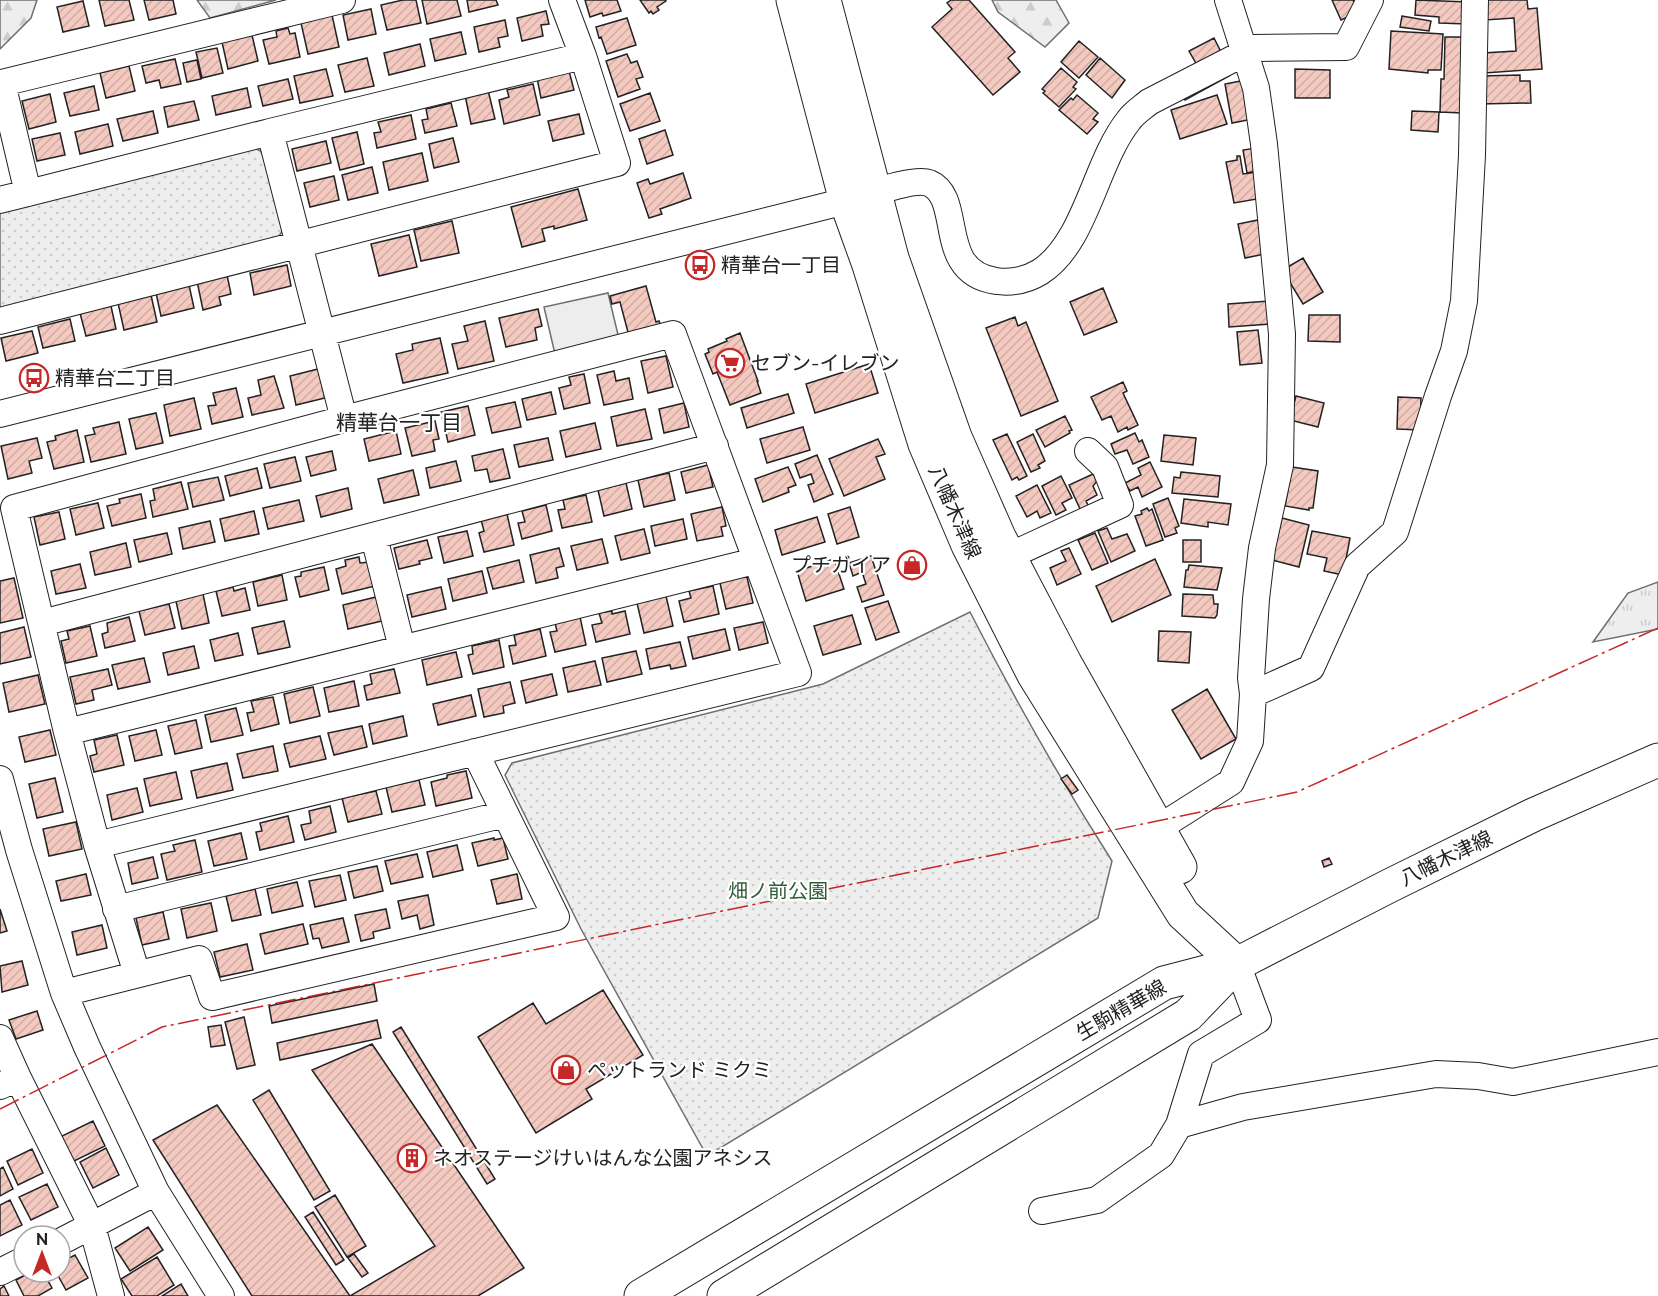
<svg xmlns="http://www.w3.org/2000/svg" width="1658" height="1296" font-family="Raleway,'Noto Sans JP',sans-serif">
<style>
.grass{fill:url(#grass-tufts);stroke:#6f6f6f;stroke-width:1.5}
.forest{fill:url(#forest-firs);stroke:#6f6f6f;stroke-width:1.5}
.park{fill:url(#park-dots);stroke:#6f6f6f;stroke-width:1.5}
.parking{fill:#ededed;stroke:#6f6f6f;stroke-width:1.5}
.building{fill:url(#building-hatch);stroke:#222;stroke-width:1.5}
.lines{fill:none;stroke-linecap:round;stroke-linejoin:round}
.minor-casing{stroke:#222;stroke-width:28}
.major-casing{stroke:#222;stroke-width:35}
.minor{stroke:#fff;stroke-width:26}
.major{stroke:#fff;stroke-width:33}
.power{stroke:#c62828;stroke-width:1.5;stroke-dasharray:21 4.5 3 4.5;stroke-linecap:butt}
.labels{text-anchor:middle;stroke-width:4.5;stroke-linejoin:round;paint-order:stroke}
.poi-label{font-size:20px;fill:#222;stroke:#fff;text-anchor:start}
.street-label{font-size:20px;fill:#222;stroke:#fff}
.park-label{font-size:20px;fill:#2f5e38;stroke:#fff}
.neighbourhood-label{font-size:21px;fill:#222;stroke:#fff}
</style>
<defs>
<pattern id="grass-tufts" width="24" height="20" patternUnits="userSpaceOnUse" patternTransform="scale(1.5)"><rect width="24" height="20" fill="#eee"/><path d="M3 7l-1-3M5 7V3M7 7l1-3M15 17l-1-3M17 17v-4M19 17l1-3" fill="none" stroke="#ccc"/></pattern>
<pattern id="forest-firs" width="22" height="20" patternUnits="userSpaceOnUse" patternTransform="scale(1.5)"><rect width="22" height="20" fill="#eee"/><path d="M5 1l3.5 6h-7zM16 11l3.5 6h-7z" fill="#ccc"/></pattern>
<pattern id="park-dots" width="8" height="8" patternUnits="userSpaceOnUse" patternTransform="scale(1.5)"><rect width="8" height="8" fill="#eee"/><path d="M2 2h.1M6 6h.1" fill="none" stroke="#ccc" stroke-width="1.8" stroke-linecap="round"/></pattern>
<pattern id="building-hatch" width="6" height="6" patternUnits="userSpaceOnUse" patternTransform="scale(1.5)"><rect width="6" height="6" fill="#f3c9c0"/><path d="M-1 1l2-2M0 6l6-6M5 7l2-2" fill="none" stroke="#d0aca5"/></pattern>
</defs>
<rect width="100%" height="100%" fill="#fff"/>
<path class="grass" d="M1658,582v47l-65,13 35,-49z"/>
<path class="forest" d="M0,0h37l-6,18 -31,31z
M197,0h79l-66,18z
M992,0h64l13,23 -24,24 -47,-35z"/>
<path class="park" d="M253,147l13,7 19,73 -8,12 -277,74v-101z
M970,612c44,86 91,169 142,249l-14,57 -391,238 -126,-227 -76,-154 7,-12 311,-79z"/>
<path class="parking" d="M608,293l11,46 -64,15 -11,-47z"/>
<path class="building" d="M99,0h30l5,20 -29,6z
M144,0h29l3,14 -27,6z
M403,0h13l5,23 -34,7 -6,-25z
M422,0h35l4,16 -34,8z
M467,0h29l2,5 -29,7z
M585,0h32l4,11 -18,5 -1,-3 -12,4z
M640,0h25l1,1 -9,6 2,3 -6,4 -2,-3 -2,2z
M951,0h18l46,52 -7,6 12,14 -27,23 -61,-68 20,-18 -5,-6z
M1332,0h21l6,12 -18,8z
M1416,0l53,2 -2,22 -28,-1v-6l-24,-2z
M1483,0h44l1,9 9,-1 5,61 -57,4 -2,-20 33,-2 -2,-33 -29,2z
M83,1l6,25 -26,6 -6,-25z
M371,9l5,25 -28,6 -5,-25z
M546,11l3,13 -8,1 2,11 -21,5 -5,-23z
M332,15l7,32 -31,7 -7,-31z
M1402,16l29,5 -2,10 -29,-4z
M627,18l9,27 -29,9 -6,-17 -2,1 -3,-11z
M505,20l3,16 -10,2 2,9 -21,5 -5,-25z
M288,28l2,6 5,-1 5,24 -31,7 -6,-24 14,-3 -1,-6z
M1391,31l52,3 -2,36h-13v3l-39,-4z
M461,32l5,22 -31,7 -5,-22z
M252,35l6,26 -30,8 -6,-27z
M1445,37h22l-5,76 -22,-1 1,-33h3z
M1214,38l7,14 -24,13 -8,-14z
M1079,41l19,16 -19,21 -18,-16z
M420,44l5,22 -36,9 -5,-22z
M217,48l6,25 -21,5 -6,-26z
M627,54l4,9 6,-2 6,16 -7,2 4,10 -22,8 -12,-36z
M367,58l7,28 -29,6 -7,-27z
M1100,58l25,22 -13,18 -26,-23z
M175,59l6,25 -20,4 -2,-8 -13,3 -4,-17z
M197,60l4,19 -14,3 -4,-19z
M129,66l6,25 -29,7 -6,-25z
M1061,68l16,14 -4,5 3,2 -17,18 -16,-14 2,-2 -3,-2z
M326,69l7,27 -33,7 -6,-27z
M1295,69l35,1v28h-35z
M569,71l5,19 -33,8 -4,-20z
M1227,72l2,4 -44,24 -3,-4z
M1520,75v6h10l1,22 -52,1v-28z
M288,79l5,20 -30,7 -5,-20z
M1246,80l7,39 -21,4 -7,-39z
M533,84l7,31 -36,9 -5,-24 10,-3 -2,-7z
M94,86l5,24 -29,6 -6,-23z
M247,88l4,19 -35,8 -4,-19z
M488,90l7,29 -24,5 -6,-29z
M650,93l10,28 -30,10 -10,-27z
M50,94l6,28 -27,7 -7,-28z
M1077,95l21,18 -5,6 5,3 -11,12 -28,-24 12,-12 2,2z
M1217,95l10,29 -47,15 -9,-29z
M194,101l5,19 -31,7 -4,-20z
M451,103l6,23 -32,7 -3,-13 6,-1 -2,-10z
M153,111l5,22 -35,8 -6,-22z
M1412,111l27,1 -1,20 -27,-2z
M579,114l5,20 -31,7 -5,-20z
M411,115l5,24 -39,9 -3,-15 7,-1 -3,-10z
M108,124l5,22 -33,8 -5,-22z
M665,130l8,25 -26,9 -8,-25z
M357,132l7,32 -24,6 -8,-32z
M60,133l5,22 -28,6 -5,-22z
M453,138l6,24 -25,6 -5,-24z
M326,141l5,22 -34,8 -5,-22z
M1256,148l4,22 -13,3 -4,-23z
M422,153l6,28 -39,9 -6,-28z
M1237,156h3l3,18 15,-2 5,26 -29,5 -8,-41 11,-2z
M372,167l6,26 -30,7 -6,-25z
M683,173l8,25 -31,11 2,5 -13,4 -12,-35 11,-4 2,5z
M334,176l5,24 -29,7 -6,-24z
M578,189l9,31 -33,9v-3l-12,3 3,12 -23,6 -11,-40z
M1258,220l7,34 -20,4 -7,-34z
M452,221l7,32 -38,8 -7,-31z
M409,235l8,32 -38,9 -8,-32z
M1303,258l20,34 -20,12 -17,-28v-8z
M287,265l4,21 -37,9 -4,-22z
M227,275l4,19 -12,3 2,8 -18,5 -6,-29z
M189,285l5,23 -33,8 -5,-23z
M646,286l10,36 3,-1 2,5 -32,10 -9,-34 -8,2 -2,-8z
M1103,288l14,34 -33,13 -14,-33z
M151,295l6,27 -33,8 -6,-27z
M1269,301l1,23 -41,3 -1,-23z
M111,306l5,23 -30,7 -6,-23z
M538,309l4,17 -7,2 2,12 -31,7 -7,-29z
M1309,315h31v27l-32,-1z
M1015,317l3,9 8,-4 32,79 -37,15 -35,-88z
M70,319l5,22 -32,7 -5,-21z
M485,321l9,40 -36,8 -6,-25 16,-3 -4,-15z
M1258,330l4,33 -22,2 -3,-33z
M32,331l6,22 -32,8 -5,-23z
M740,333l18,48h-1l4,12 -31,12 -13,-33 -4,2 -8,-20 4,-2 -1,-3 19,-8 -1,-2z
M440,338l8,35 -45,10 -7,-29 17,-4 -1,-6z
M666,356l7,31 -25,6 -7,-32z
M869,364l9,29 -63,20 -9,-29z
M318,369l7,29 -29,7 -6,-29z
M614,371l2,10 13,-3 4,21 -29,6 -7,-30z
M584,374l6,29 -26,6 -5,-21 12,-3 -2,-8z
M274,376l10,32 -32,7 -4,-17 13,-3 -3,-15z
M1123,382l4,9 -4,2 15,32 -10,5 -1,-3 -9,5 -7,-16 -9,4 -11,-23z
M236,388l7,29 -31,7 -4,-18 8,-1 -3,-12z
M551,392l5,22 -29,6 -5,-21z
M788,394l6,19 -47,15 -6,-20z
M1296,396l28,7 -6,24 -28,-7z
M1398,397l23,1 -1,32 -23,-1z
M194,398l7,31 -31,7 -6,-31z
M515,402l6,25 -29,6 -6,-25z
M684,403l5,24 -25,6 -5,-24z
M468,406l7,29 -27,7 -7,-30z
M645,409l7,30 -35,7 -6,-29z
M156,413l7,30 -27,6 -7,-30z
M1065,416l7,14 -3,1 1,2 -25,14 -9,-17z
M435,421l4,18 -6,1 2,11 -23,5 -7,-28z
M119,422l7,32 -35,8 -6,-26 10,-2 -2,-6z
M595,423l6,26 -35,8 -6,-26z
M803,427l7,23 -43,13 -7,-24z
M77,430l7,32 -30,7 -7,-27 9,-2 -1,-4z
M396,431l5,23 -32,7 -5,-22z
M1135,433l4,9 3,-2 7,17 -16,7 -6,-14 -12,4 -4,-10z
M1007,434l20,42 -8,4 -2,-3 -5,3 -19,-40z
M1033,434l12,27 -7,4 2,3 -9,4 -14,-30z
M1164,435l32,3 -3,27 -32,-4z
M37,438l5,20 -13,3 3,12 -24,6 -7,-33z
M548,438l5,22 -34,7 -5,-22z
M878,439l7,15 -9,3 9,22 -41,17 -15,-37z
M503,449l7,29 -20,4 -3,-13 -12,2 -3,-15z
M332,451l4,19 -25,6 -5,-19z
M817,455l16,39 -19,8 -6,-17 6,-2 -3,-9 -11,4 -5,-14z
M295,457l6,24 -31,7 -6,-24z
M456,461l5,20 -31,7 -4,-20z
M1150,462l12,25 -20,10 -4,-10 -8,4 -5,-8 16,-8 -3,-7z
M708,465l5,22 -27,6 -5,-21z
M788,467l8,18 -8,3 1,4 -26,10 -8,-23z
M1292,467l26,4 -5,37h-4v2l-24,-4z
M257,468l5,20 -32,8 -5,-20z
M413,470l6,25 -35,8 -6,-24z
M1181,472l39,4 -2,21 -46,-4 2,-16 6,1z
M669,473l6,27 -31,7 -6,-27z
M1093,474l4,7 -4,5 4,9 -11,6 3,6 -8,4 -12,-26z
M1061,476l11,22 -10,5 4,7 -10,5 -14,-29z
M218,477l6,23 -31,7 -5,-24z
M181,482l7,27 -35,8 -3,-16 5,-1 -2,-11z
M626,483l6,26 -28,7 -6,-26z
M1037,485l14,28 -11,5 -3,-7 -10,6 -11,-21z
M348,488l4,21 -31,8 -5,-21z
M141,494l5,24 -34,8 -5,-20 13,-3 -1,-4z
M586,495l6,27 -30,6 -4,-18 7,-1 -2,-9z
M1168,498l11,28 -4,2 2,5 -12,4 -12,-33z
M1184,499l47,5 -3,21 -20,-3v5l-27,-4z
M299,500l5,21 -36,8 -5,-21z
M98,503l6,25 -28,7 -6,-26z
M546,505l6,26 -30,8 -4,-16 7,-1 -3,-11z
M722,507l4,19 -5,1 2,9 -26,5 -6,-27z
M850,507l9,30 -22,7 -9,-30z
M1147,508l2,3 3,-2 11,31 -17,6 -11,-30 7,-2 -1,-3z
M254,511l5,23 -34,7 -5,-22z
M59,512l6,27 -25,6 -6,-28z
M507,514l7,31 -30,7 -5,-19 5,-2 -3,-11z
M817,517l8,25 -43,13 -7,-25z
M1282,518l27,7 -10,42 -27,-7z
M683,519l4,20 -32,7 -4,-20z
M210,521l5,21 -32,7 -4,-21z
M1107,528l5,11 15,-5 8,17 -24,11 -13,-31z
M644,529l6,24 -29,7 -6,-24z
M467,531l6,25 -29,7 -6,-26z
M1312,531l38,7 -7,37 -19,-4 3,-13 -20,-4z
M167,533l5,21 -33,8 -5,-22z
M1095,533l13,30 -16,7 -14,-30z
M602,539l6,24 -31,7 -6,-24z
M427,540l5,18 -13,3 1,3 -21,5 -5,-21z
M1183,540h18v22h-18z
M126,543l5,24 -36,8 -5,-23z
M559,548l5,18 -8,2 2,10 -22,5 -6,-28z
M1069,548l12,26 -24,11 -7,-17 16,-7 -5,-10z
M871,556l13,39 -22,7 -5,-15 9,-3 -4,-12 -9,4 -4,-13z
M359,557l1,6 9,-1 6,24 -33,8 -6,-25 10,-3 -1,-6z
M834,559l10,30 -38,12 -9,-30z
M1155,559l16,36 -59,27 -16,-36z
M519,560l5,22 -31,7 -6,-21z
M80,564l6,24 -30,6 -5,-23z
M1189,565l33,3 -5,22 -33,-3 2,-17h2z
M324,567l5,23 -29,7 -5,-20 6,-1v-4z
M482,571l5,22 -34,8 -5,-22z
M746,573l7,30 -27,6 -7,-30z
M282,575l5,25 -29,6 -5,-24z
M14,578l9,40 -23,5v-42z
M713,586l6,28 -35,8 -5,-21 12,-3 -2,-7z
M233,587l1,4 11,-3 5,22 -28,6 -6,-25z
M441,587l5,22 -34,8 -5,-22z
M203,594l6,29 -27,6 -6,-28z
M1183,594l30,1 1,9h4l-1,11 -2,3 -33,-2z
M666,596l7,30 -29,7 -7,-30z
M376,597l6,24 -34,8 -5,-24z
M888,601l11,31 -23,8 -11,-32z
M169,604l6,24 -30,7 -6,-24z
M612,611v3l13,-3 5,23 -34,8 -4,-17 10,-2 -3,-10z
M852,615l9,29 -38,11 -9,-29z
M129,617l6,24 -30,7 -3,-14 6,-2 -1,-9z
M580,617l6,28 -31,7 -5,-20 7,-1 -2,-8z
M284,621l6,26 -32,7 -6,-26z
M763,622l5,21 -29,7 -5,-22z
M90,626l7,30 -31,7 -5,-22 8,-2 -2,-8z
M24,627l7,30 -31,7v-31z
M540,629l6,27 -33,8 -4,-18 7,-1 -2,-10z
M725,629l5,21 -37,9 -5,-22z
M1159,631l32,1 -2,31 -31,-2z
M238,633l5,22 -28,6 -5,-21z
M499,640l5,27 -31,7 -5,-19 5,-1 -1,-8z
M680,642l6,24 -15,3 -1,-4 -20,4 -4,-20z
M194,646l5,22 -31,7 -5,-22z
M636,651l6,23 -35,8 -5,-24z
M456,652l6,25 -35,8 -5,-25z
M144,658l6,24 -32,7 -6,-24z
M595,661l6,24 -33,7 -5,-24z
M108,669l4,16 -20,5 2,10 -18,4 -6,-27z
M394,669l6,24 -33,7 -3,-14 8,-2 -2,-10z
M552,674l5,21 -31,8 -5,-22z
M38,675l7,29 -36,8 -6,-29z
M354,681l5,25 -30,6 -5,-24z
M510,682l5,21 -12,3 1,7 -20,4 -6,-28z
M313,687l7,29 -30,7 -6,-29z
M1207,689l29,50 -35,20 -29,-49z
M471,695l5,21 -38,9 -5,-21z
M273,697l6,27 -28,7 -4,-18 7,-1 -3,-11z
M236,708l7,27 -32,7 -6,-27z
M403,716l4,20 -34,8 -4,-20z
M196,720l6,28 -27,6 -7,-28z
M362,726l5,21 -33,8 -6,-22z
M50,730l6,25 -31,7 -6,-25z
M156,730l6,25 -27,6 -6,-25z
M117,735l7,30 -30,7 -4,-16 7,-2 -3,-14z
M320,736l6,23 -36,8 -6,-23z
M273,746l5,25 -35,7 -6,-24z
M227,763l6,27 -36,8 -6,-27z
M466,771l6,27 -36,8 -5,-24 16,-4v-3z
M176,772l6,27 -32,7 -6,-27z
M1067,775l11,15 -6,4 -11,-15z
M55,778l8,34 -26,6 -8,-34z
M419,780l6,25 -33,7 -6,-25z
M137,788l6,24 -31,8 -5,-25z
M376,791l6,23 -34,8 -6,-24z
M330,806l6,26 -31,8 -4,-15 10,-2 -2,-12z
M288,816l6,26 -34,8 -4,-18 6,-1 -2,-8z
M76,822l6,27 -33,7 -6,-27z
M241,833l6,26 -33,7 -6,-25z
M494,838v2l9,-2 5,21 -30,7 -6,-23z
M195,840l7,32 -35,8 -6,-26 14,-3 -2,-6z
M457,845l6,25 -30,7 -6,-25z
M417,854l6,23 -32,7 -6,-23z
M153,857l5,21 -26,6 -4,-21z
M1329,858l3,6 -8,3 -2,-6z
M377,866l6,25 -29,7 -6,-26z
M86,874l5,21 -30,6 -5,-20z
M517,874l5,25 -25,5 -6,-24z
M340,875l6,25 -31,7 -6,-26z
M297,882l6,24 -31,7 -5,-24z
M255,889l6,26 -29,6 -6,-25z
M428,895l6,30 -14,4 -3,-14 -15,4 -4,-18z
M211,903l6,28 -30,7 -6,-29z
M0,909l7,22 -7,2z
M386,909l4,19 -17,4 1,6 -13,3 -6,-26z
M163,912l6,27 -27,6 -6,-27z
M343,918l6,24 -27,6 -3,-10 -6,1 -3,-14z
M303,924l5,20 -43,10 -5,-20z
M102,925l5,23 -30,7 -5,-23z
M247,944l6,26 -33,7 -6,-25z
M22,961l6,24 -26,7 -2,-26z
M374,984l3,17 -105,22 -3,-17z
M603,990l40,65 -57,34 6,10 -56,34 -58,-96 55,-34 13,21z
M37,1011l6,19 -27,9 -7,-19z
M244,1017l11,48 -18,4 -12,-47z
M377,1020l4,18 -101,22 -3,-17z
M221,1025l4,20 -14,2 -3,-20z
M401,1027l94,152 -8,5 -94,-152z
M372,1044l152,224 -46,28h-128l85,-50 -123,-176z
M269,1090l61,101 -16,9 -61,-100z
M217,1105l133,191h-98l-99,-156z
M93,1121l12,25 -33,16 -12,-25z
M106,1148l13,27 -26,13 -13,-26z
M32,1149l11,24 -25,12 -11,-24z
M3,1167l10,22 -13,7v-27z
M47,1184l11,23 -27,13 -12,-23z
M335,1195l31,51 -19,11 -32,-50z
M10,1200l12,25 -22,11v-31z
M313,1212l31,48 -8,5 -31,-48z
M148,1227l15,23 -33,21 -15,-23z
M354,1254l14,19 -6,4 -14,-19z
M75,1255l13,23 -22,12 -10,-18h4v-9z
M157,1257l17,28 -17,11h-25l-11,-17z
M31,1272h12l9,16 -14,8h-14l-8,-16z
M181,1284l7,12h-26z
M4,1286l5,10h-9v-7z"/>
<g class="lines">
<g class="minor-casing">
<path id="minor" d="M342,0l-340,83 26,110 242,-61 74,287
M270,132l313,-76
M0,200l28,-7
M0,321l617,-158 -34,-107 -21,-56
M0,414l846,-213c18,-5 67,-24 83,-18 36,15 5,89 67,98 15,2 31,-1 44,-9 46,-29 55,-110 89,-152 5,-7 13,-12 20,-18l105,-54 92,-1 24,-47
M374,537l28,111
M1009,556l111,-51 -15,-38 -17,-16
M42,623l673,-177
M1253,694l58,-26 46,-102 38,-34 43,-136 16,-45 10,-50 8,-146 3,-155
M67,732l688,-171
M0,779l19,71 45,143 23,54 69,145 65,104
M1157,829l74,-47 19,-41 3,-47 -2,-16 5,-79 6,-51 18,-83 2,-131 -18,-190 -8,-56 -28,-88
M97,845l701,-172 -125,-339 -329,85 -330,89 53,224 30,113 40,129
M116,909l389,-95
M64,993l135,-34 13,38 344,-80 -81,-165
M0,1038l18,40 -18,8
M18,1078l74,148 19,70
M1179,1125l64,-18 193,-33 42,2 35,6 145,-30
M1042,1211l55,-11 64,-45 18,-30 22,-71 57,-34 -21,-56
M60,1242l96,-50
M0,1272l24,-12"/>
</g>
<g class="major-casing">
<path id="major" d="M793,0l53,201 23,64 56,179 43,101 66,130 149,239 54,50
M824,0l68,258 63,179 44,100 66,126 115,204
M641,1296l523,-313 73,-19 152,-78 144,-71 125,-55
M724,1296l464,-281 49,-51"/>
</g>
<use href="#minor" class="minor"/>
<use href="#major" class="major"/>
<path class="power" d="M0,1109l162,-82 1135,-235 361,-164"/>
</g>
<defs>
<g id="bus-ring" transform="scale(1.5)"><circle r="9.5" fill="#fff" stroke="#c62828" stroke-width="1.5"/><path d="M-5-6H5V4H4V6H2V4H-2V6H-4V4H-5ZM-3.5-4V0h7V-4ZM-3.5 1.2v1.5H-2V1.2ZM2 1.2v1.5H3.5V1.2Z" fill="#c62828"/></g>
<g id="supermarket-ring" transform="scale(1.5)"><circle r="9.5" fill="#fff" stroke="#c62828" stroke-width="1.5"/><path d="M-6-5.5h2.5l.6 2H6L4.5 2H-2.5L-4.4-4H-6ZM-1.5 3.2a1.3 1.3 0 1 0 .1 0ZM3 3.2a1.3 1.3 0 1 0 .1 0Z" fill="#c62828"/></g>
<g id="shop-ring" transform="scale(1.5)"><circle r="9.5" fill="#fff" stroke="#c62828" stroke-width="1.5"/><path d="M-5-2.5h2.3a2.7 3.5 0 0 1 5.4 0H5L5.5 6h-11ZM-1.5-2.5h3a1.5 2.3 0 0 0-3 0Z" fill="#c62828"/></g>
<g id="building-ring" transform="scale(1.5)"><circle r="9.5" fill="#fff" stroke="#c62828" stroke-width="1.5"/><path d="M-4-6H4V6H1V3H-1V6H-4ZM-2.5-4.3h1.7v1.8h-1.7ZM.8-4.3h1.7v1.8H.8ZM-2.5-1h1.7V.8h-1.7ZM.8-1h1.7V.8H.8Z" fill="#c62828"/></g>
</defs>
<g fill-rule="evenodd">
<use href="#bus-ring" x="700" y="265"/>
<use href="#supermarket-ring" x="730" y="363"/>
<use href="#bus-ring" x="34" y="378"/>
<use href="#shop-ring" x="912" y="565"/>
<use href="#shop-ring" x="566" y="1070"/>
<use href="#building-ring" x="412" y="1158"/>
</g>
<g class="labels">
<g class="poi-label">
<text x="721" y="272">精華台一丁目</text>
<text x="751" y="370">セブン-イレブン</text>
<text x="55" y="385">精華台二丁目</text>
<text x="891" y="572" text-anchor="end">プチガイア</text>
<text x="587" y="1077">ペットランド ミクミ</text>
<text x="433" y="1165">ネオステージけいはんな公園アネシス</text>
</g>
<g class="street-label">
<text transform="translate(955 512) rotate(66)" y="7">八幡木津線</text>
<text transform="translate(1446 858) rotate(-26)" y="7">八幡木津線</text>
<text transform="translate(1121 1010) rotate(-30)" y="7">生駒精華線</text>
</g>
<g class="park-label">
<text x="778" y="898">畑ノ前公園</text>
</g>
<g class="neighbourhood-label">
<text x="399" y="430">精華台一丁目</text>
</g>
</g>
<g transform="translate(42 1254)"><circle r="28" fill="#ffffff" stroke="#a7a7a7" stroke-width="1.5"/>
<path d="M0-4.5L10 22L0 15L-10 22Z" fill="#c62828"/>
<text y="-9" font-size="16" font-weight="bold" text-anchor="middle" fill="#222222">N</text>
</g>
</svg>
